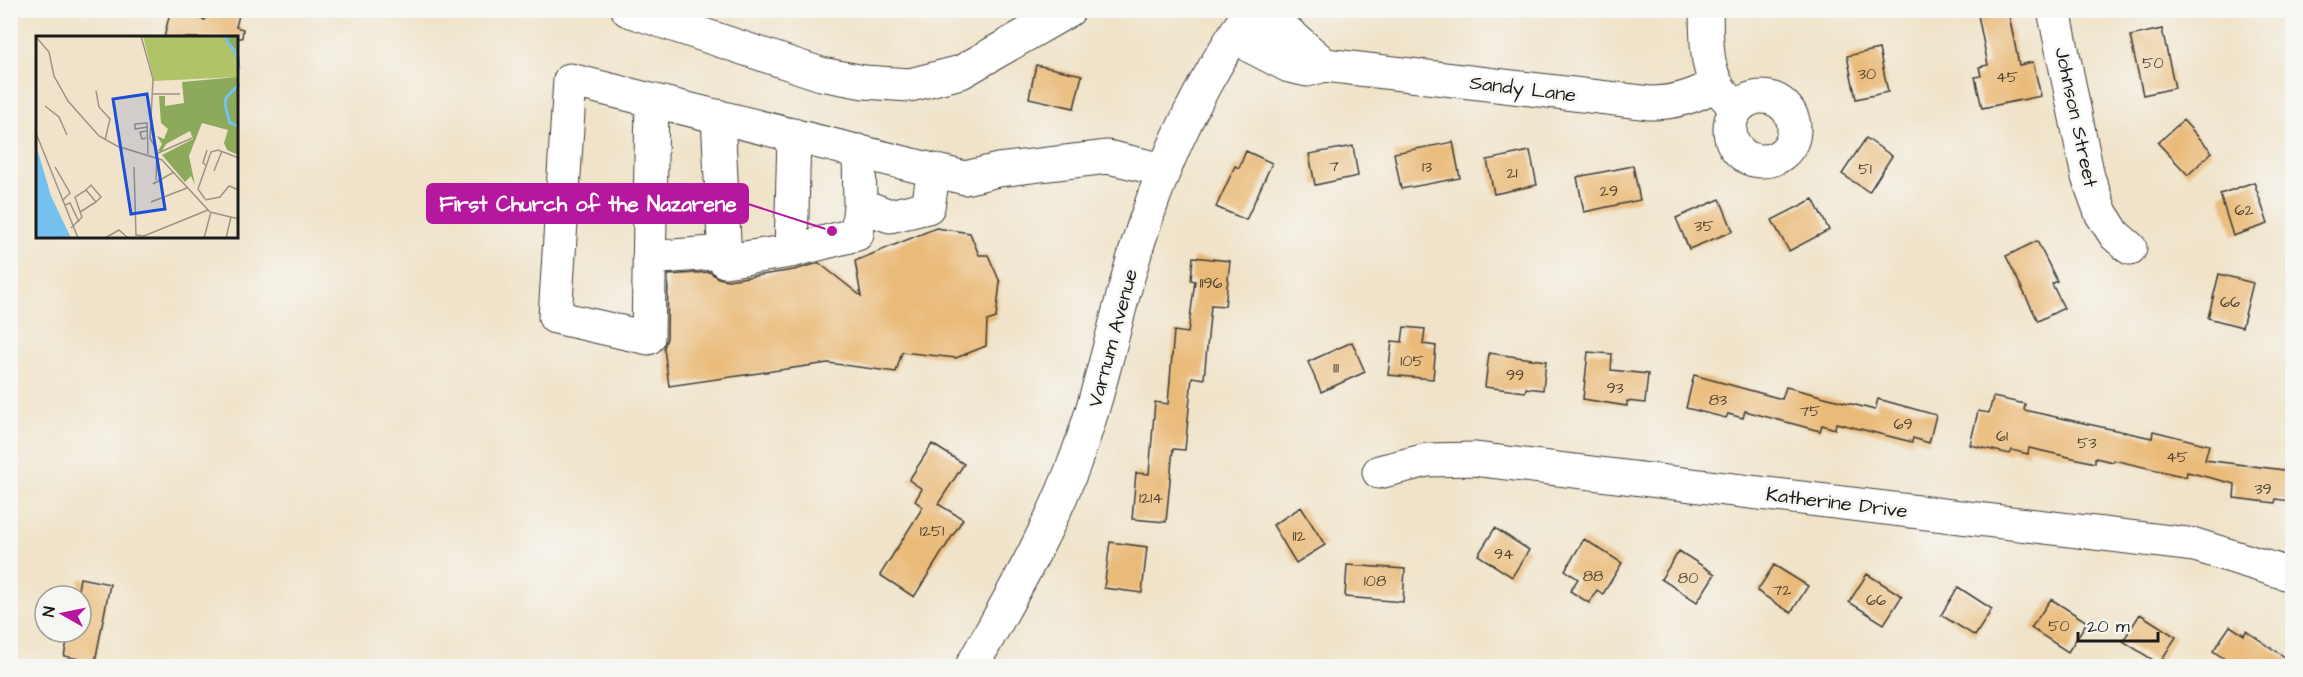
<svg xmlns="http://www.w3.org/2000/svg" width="2303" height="677" font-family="'Architects Daughter',sans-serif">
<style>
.building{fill:#eaba78}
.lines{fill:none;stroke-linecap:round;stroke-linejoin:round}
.minor-casing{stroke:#3c3a36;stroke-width:35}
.major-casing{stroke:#3c3a36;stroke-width:35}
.minor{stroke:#fff;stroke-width:33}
.major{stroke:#fff;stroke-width:33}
.labels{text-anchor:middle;stroke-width:5;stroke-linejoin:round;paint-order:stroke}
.number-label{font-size:16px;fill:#504433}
.street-label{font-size:20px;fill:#1c1c1c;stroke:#f6f6f2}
.inset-river{fill:none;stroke:#74c1ee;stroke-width:3}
.inset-road{fill:none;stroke:#9b9384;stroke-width:1.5}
.view{fill:#1d4ed8;fill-opacity:0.15;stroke:#1d4ed8;stroke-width:3}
.inset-edge{fill:none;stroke:#1c1c1c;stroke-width:3}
.leader{fill:none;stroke:#b5179e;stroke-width:2}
.callout-dot{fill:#b5179e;stroke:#f6f6f2;stroke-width:2}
.callout{fill:#b5179e;stroke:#b5179e;stroke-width:2}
.callout-label{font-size:21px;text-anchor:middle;font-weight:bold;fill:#fff}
</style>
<rect width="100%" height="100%" fill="#f6f6f2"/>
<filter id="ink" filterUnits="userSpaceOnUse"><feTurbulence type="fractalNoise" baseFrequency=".0167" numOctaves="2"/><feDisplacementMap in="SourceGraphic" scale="12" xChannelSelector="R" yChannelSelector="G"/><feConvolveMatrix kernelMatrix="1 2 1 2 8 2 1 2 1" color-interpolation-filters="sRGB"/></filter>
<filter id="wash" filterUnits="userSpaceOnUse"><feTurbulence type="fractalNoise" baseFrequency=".008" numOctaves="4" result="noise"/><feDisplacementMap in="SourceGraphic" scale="24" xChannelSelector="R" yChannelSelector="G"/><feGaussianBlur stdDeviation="1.35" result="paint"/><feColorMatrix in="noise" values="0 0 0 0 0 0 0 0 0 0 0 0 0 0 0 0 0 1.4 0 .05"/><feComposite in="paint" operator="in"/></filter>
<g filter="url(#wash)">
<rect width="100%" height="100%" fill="#f0e3c9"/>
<g id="blocks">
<path class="building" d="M207,10h15l17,5 -3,12 7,2 -1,9h-78l6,-26 35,8z
M1977,10h31l11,55 14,-3 8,34 -59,12 -7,-31 6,-1 -2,-9 9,-2z
M2162,29l13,59 -32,7 -13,-59z
M1879,49l9,43 -32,7 -9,-43z
M1036,65l46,10 -8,33 -45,-10z
M2183,120l29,32 -24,23 -30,-32z
M1866,138l26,18 -23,36 -27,-18z
M1453,142l7,36 -59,11 -7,-36z
M1353,146l5,30 -43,9 -6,-31z
M1246,151l26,12 -26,57 -30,-13 19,-41 4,2z
M1530,151l7,34 -43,9 -7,-34z
M1633,166l7,34 -56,12 -7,-35z
M2254,182l14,42 -35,12 -13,-42z
M1720,199l13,32 -44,18 -13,-31z
M1813,199l16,31 -40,21 -17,-31z
M936,228l34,5 9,22h9l12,27 -4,36 -9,3 -1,25 -30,12 -54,-6 -6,20 -68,-9 -159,23 -5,-38 3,-10 1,-63 42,-3 8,6 10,2 66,-10 25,-7 42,33 -6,-35z
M2037,241l20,40 -5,3 12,24 -26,13 -32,-65z
M1193,257l37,4 -5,45 -14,-1 -7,74 -12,-2 -7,73 -12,-1 -7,73 -34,-3 4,-46 13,1 6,-72 13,2 6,-73 14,2 7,-52 -4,-1z
M2219,274l34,9 -11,44 -34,-9z
M1404,327l21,2 -2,15 13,2 -3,33 -45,-4 4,-34 10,1z
M1352,342l13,30 -44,20 -13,-30z
M1588,352l24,2 -1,16 37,4 -3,29 -18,-2v5l-44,-7z
M1489,353l57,8 -3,29 -17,-2 -1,4 -40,-5z
M1694,375l88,24 4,-12 89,23 3,-11 58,16 -7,28 -16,-5 -1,4 -76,-19 -1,6 -13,-4 -2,6 -75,-20 -2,7 -15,-4 -2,4 -40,-10z
M1993,397l32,7 -1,6 128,28 1,-7 56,14 -4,15 87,11 -3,30 -13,-2 -1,4 -41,-5 1,-14 -48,-12 -1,5 -72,-17 -1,2 -18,-4v5l-66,-15 -1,6 -16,-4 -2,4 -40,-9 8,-34 11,2z
M932,444l32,20 -26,40 25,15 -49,78 -34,-22 43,-68 -8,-6 7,-12 -13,-9z
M1301,507l24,38 -29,18 -23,-38z
M1495,528l34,22 -17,27 -34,-22z
M1584,539l38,24 -19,31 -6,-4 -8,13 -19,-12 8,-12 -13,-9z
M1110,542l37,5 -5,46 -38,-5z
M1679,551l36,23 -18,28 -36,-23z
M1347,565l58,4 -2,33 -58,-5z
M1774,565l34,21 -17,27 -34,-22z
M1867,574l35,22 -18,28 -35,-22z
M80,578l30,6 -15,78 -31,-6 5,-24h12v-36h-4z
M1958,587l34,22 -17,27 -34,-21z
M2051,599l36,23 -19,30 -37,-24z
M2140,614l36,23 -17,27 -36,-23z
M2230,626l14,9 2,-4 46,31v4h-57l-22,-15z"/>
</g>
</g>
<g filter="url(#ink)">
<use href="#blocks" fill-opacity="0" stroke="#3c3a36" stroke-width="1.5"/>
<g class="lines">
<g class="minor-casing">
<path id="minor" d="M628,10l193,64 43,8 46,3 51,-13 108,-62
M1706,10c1,31 -2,69 24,91
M2054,10l34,167 13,36 14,22 15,13
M1244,20l8,27 37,19 18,4 18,-5 325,38c25,0 45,-6 66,-19
M1244,20l27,-2 54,47
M1730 129a32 32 0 1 1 64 0a32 32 0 1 1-64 0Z
M652,100l-4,238 -93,-21 15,-237 395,98 33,-8 110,-13 56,13
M718,116l7,145 66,-10 66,-17 3,-29 -1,-54
M860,205l30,11 38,-9 6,-37
M791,251l3,-116
M649,258l75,-6
M1379,472l48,-12 47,-1 721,86 97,30"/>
</g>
<g class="major-casing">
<path id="major" d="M972,666c38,-68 78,-136 105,-210 28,-76 41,-155 67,-231 25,-76 61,-149 107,-215"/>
</g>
<use href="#minor" class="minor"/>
<use href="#major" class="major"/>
</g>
</g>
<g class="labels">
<g class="number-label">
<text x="2153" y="68">50</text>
<text x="1867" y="79">30</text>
<text x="2007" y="82">45</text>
<text x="1334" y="171">7</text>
<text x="1427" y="172">13</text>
<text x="1865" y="174">51</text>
<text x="1512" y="178">21</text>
<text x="1609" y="196">29</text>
<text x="2244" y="215">62</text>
<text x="1704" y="231">35</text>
<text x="1211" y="288">1196</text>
<text x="2230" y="307">66</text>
<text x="1412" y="366">105</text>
<text x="1336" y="373">111</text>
<text x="1515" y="380">99</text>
<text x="1615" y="393">93</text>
<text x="1718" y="405">83</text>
<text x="1810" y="416">75</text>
<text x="1903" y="429">69</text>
<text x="2002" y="441">61</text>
<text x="2087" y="448">53</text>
<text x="2177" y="462">45</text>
<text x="2263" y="494">39</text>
<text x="1151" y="503">1214</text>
<text x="932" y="536">1251</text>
<text x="1299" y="541">112</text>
<text x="1504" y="559">94</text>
<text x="1593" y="581">88</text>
<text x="1688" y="583">80</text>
<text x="1375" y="586">108</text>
<text x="1782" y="595">72</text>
<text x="1876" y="605">66</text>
<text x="2059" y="631">50</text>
</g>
<g class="street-label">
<text transform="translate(1523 88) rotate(7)" y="7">Sandy Lane</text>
<text transform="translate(2077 117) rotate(78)" y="7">Johnson Street</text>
<text transform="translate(1112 338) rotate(-75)" y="7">Varnum Avenue</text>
<text transform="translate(1837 502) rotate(7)" y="7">Katherine Drive</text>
</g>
</g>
<g transform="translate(36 36)">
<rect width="202" height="202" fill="#f0e3c9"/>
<path d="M107,0l82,1 11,13 1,27 -83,4z" fill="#b1c367"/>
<path d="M168,0h34v119l-11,-5 -3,-7 4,-13 -26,-7 -13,33 6,29 -4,-9 -6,6 -23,-27 31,-16 -3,-8 -24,13 -4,7h-4l4,-7 -5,-8 7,3 4,-10 -7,-6 -2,-27h6v10l19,-3 -2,-21 55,-5 -1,-27 -11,-13z" fill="#8ca95c"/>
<path d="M0,109l15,51 20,42h-35z" fill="#74c1ee"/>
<path class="inset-river" d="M188,0l14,21 1,12M203,48l-13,14 -1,7 5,18 9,3"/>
<path class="inset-road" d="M105,0l12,43 -3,59 7,13 -1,29M0,1l13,15 5,24 14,25 31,35 18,10 45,14 48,52 29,7M60,55l3,16 11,12 -5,21M116,58h28M9,70l14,11 8,18M111,91l-12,2v-5l12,-1 1,31M0,97l42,105M110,102l-4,1 -2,-7 7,-1M120,118l36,-16M171,130l-4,-3 4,-13M19,131l15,26 -8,8M98,131l2,68 8,1 64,-26M178,135l8,-20M119,146l-2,2 21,-12M50,154l5,-5 10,12 -5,5M169,163l-7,-10 13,-37 7,-2 21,8M169,164l15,-3 9,-11 10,4M115,166l36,-14M29,169l5,-2 9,19M35,192l11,-11 -7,-20 11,-7 10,12 -16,10M69,202l14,-8 9,8M168,202l7,-26M190,202l5,-21"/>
<path class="view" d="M111,58l18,115 -34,5 -18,-115z"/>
<rect width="202" height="202" class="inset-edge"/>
</g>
<path class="leader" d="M832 231L748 204"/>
<circle class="callout-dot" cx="832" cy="231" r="6"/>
<rect class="callout" x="427" y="184" width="321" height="39" rx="6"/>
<g class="callout-label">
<text x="588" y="211">First Church of the Nazarene</text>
</g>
<rect width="2303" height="677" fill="none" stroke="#f6f6f2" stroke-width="36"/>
<g transform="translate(63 614) rotate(279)"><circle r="28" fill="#f6f6f2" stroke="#9f9f9c" stroke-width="1.5"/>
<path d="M0-4.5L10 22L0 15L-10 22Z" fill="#b5179e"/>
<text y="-9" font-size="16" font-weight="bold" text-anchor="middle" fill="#1c1c1c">N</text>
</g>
<path d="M2078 632v9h80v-9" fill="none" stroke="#1c1c1c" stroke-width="3"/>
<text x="2087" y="632" font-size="18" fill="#1c1c1c" stroke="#f6f6f2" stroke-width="4.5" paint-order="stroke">20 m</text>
</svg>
